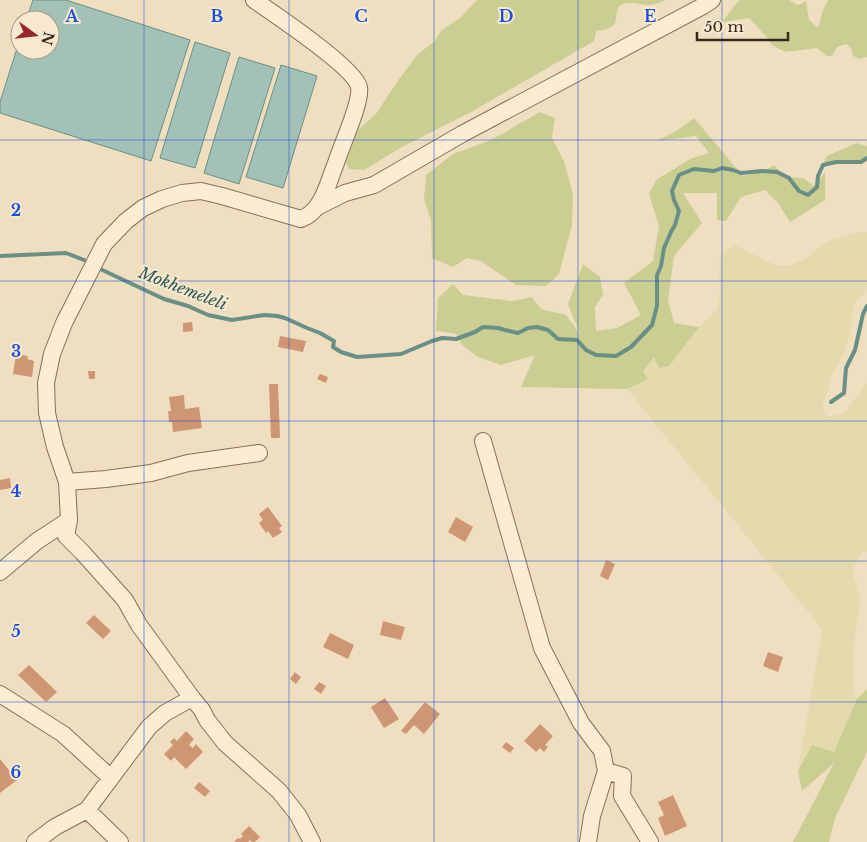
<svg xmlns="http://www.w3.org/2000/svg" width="867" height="842" font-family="'Libre Baskerville',serif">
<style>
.farmland{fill:#e5daad}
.green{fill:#cace93}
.water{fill:#a3c1b7;stroke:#6a8f84}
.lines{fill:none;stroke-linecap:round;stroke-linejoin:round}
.stream{stroke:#6a8f84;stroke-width:4}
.building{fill:#cf9674}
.minor-casing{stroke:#896f57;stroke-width:18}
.minor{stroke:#faedd3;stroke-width:16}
.grid{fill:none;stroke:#1d4ed8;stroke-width:1;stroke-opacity:0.55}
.labels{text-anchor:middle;stroke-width:4;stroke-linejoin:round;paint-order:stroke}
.water-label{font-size:16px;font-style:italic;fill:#2b5853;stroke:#f7e9d0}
.grid-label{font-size:16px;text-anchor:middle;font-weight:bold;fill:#1d4ed8;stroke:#f7e9d0;stroke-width:4;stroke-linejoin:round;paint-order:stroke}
</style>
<rect width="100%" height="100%" fill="#efdfc0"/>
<path class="farmland" d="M858,232h9v55l-3,6 -11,13 -1,20 -8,27 -12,22 -4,16 -6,17 5,9 17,-4 23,-30v169l-5,1 -10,17 9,29 -6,39 -2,29v17l4,15 -23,54 -22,-8 -14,26 24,-142 -195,-240 21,-10 -5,-8 11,-14 45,-30 18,-18 3,-15 -1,-21 2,-20 14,-8 40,20h16l14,-6 21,-17z"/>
<path class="green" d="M477,0h189c-7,3 -13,5 -20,5 -9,-1 -22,-5 -28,3 -2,5 -2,11 -3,16l-7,5 -12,2 -2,10 -123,71 -69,35 -38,23 -15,-1 -5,-10 15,-30 17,-15 23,-35 20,-26 15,-11 8,-12 18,-12z
M739,0h50l9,5 8,-4 3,19 9,8 5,-18 5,-10h39v57l-7,2 -7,-3 -2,-8 -5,-4 -9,3 -5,9h-5l-10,-8 -32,4 -13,-7 -7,-10 -16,-17 -27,4z
M540,112l15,6 -3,20 12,23 9,33 -1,31 -13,49 -13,12 -30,-1 -35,-24 -14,-3 -14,9 -21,-9 -1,-38 -7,-21 2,-24 27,-21 38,-14z
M694,118l49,58 19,-4 12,-7 12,12 17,1 11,8 11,-14v28l-35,22 -12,-19 -13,-13 -24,7 -15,24 -9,-1v-27h-34l19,30 -28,33 -6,44 6,23 25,4 -30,39 -10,2 -5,-11 -11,14 5,8 -21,10 -106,-2 14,-32 -34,10 -23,-8 -15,-11 -7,-12 -20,-3 2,-33 15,-14 10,11 50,6 19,-4 9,12 25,6 14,19 -12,-30 15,-40 17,13 3,18 -8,12 1,24 21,-3 24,-13 -17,-32 29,-22 6,-35 -10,-32 7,-14 36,-22 17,-5 -13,-17 -39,5 21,-11z
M856,143l11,3v12l-6,4h-25l-13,3 4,-9z
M867,689v63l-32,66 -6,24h-36l41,-79 -32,28 -4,-20 14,-26 22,7 23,-53z"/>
<path class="water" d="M33,0h33l124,40 -39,121 -151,-48v-11l20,-63v11h30v-30h-24z
M195,42l35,11 -35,115 -35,-10z
M239,57l36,11 -36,116 -35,-11z
M281,65l36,11 -34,112 -37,-11z"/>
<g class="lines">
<path class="stream" d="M0,256l66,-3 18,7
M98,268l66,31 24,7 20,9 24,5 32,-5 13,1 8,2 22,10 13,5 14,8 -1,6 8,5 16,5 44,-3 31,-13 10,-3 14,1 19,-7 8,-5 15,1 7,2 13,3 10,-5 9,-1 11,3 10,9 19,1 9,10 10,5 20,1 15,-9 21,-22 5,-19v-31l4,-9 3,-18 7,-16 4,-7 4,-14 -5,-11 -2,-9 7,-16 15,-6 20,2 8,-3 11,2 8,3 21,-2 15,1 12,6 10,13 9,4 9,-8 1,-11 5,-11 13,-3h25l6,-4
M831,402l13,-9 2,-25 9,-18 8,-36 4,-8"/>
</g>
<path class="building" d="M192,322l1,9 -10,1v-9z
M280,336l26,5 -3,11 -25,-5z
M16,354l12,2 -1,3 7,2 -2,16 -19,-3z
M88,371h7v8h-6z
M320,374l8,3 -2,6 -9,-4z
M269,384h9l2,54h-9z
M184,395l1,14 14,-2 3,21 -29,4 -1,-10h-3l-1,-11h3l-2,-14z
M10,478l1,10 -11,2v-10z
M268,507l14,19 -3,2 3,4 -9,6 -5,-7 -2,2 -7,-10 4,-3 -4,-6z
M456,517l17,10 -8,15 -17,-10z
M606,560l9,4 -7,16 -8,-4z
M94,615l17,16 -8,8 -17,-16z
M383,621l22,6 -4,13 -21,-5z
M330,633l24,12 -6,14 -25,-12z
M768,652l15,5 -5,15 -15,-6z
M29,665l28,27 -11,10 -28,-27z
M295,672l6,5 -5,7 -6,-5z
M319,682l7,4 -5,8 -7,-5z
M385,698l14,21 -15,9 -13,-21z
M425,702l15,12 -16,20 -10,-9 -8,9 -5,-3z
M540,724l13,12 -8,9 3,2 -4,5 -4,-4 -4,4 -12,-11z
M186,731l8,8 -5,6 4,3 3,-4 7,8 -17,17 -12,-12 -3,4 -7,-7 9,-9 -3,-3 4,-4 3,3z
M506,742l8,6 -4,5 -8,-6z
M0,759l17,21 -17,13z
M199,782l11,9 -5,6 -11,-9z
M673,795l14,31 -22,10 -7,-18 6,-3 -6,-13z
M249,826l11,11 -5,5h-3l-2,-2 -2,2h-14l4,-4 2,1 3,-3 -2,-2z"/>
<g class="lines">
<g class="minor-casing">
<path id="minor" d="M254,0c19,13 101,68 105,87 3,15 -18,59 -23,76 -8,19 -13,48 -35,56l-79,-23 -21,-5 -19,2 -20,6 -19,9 -17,13 -22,23 -40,79 -12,31 -6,29 1,30 8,34 12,35 2,38 -3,16 16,16 43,48 14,25 53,73 10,12 5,10 18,23 54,48 19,24 14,27
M317,207l28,-14 29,-8 88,-51 241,-128 9,-6
M483,441l59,207 39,75 21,28 4,20 -14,45 -4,26
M67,482l39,-3 45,-6 37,-10 71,-10
M0,572l37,-31 32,-21
M0,694l63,40 48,44
M606,771l17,5 -1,20 28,46
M87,810l33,32
M35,842l20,-15 32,-17 62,-83 16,-14 27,-15"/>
</g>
<use href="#minor" class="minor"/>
</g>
<path class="grid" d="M144,0v842M289,0v842M434,0v842M578,0v842M722,0v842M0,140h867M0,281h867M0,421h867M0,561h867M0,702h867"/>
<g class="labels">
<g class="water-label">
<text transform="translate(183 288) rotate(21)" y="6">Mokhemeleli</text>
</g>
</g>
<g class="grid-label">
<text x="72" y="22">A</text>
<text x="217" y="22">B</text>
<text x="361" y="22">C</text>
<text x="506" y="22">D</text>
<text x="650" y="22">E</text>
<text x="16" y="216">2</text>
<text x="16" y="357">3</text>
<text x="16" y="497">4</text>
<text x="16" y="637">5</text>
<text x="16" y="778">6</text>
</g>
<g transform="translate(35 35) rotate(105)"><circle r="24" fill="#f7e9d0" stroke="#ab9c88"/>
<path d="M0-4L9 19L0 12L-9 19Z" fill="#9a252b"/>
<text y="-8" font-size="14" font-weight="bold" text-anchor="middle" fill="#38281c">N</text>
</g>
<path d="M697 32v8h91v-8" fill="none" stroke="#38281c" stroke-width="2.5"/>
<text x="704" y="32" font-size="15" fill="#38281c" stroke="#f7e9d0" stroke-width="4" paint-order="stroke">50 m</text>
</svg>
